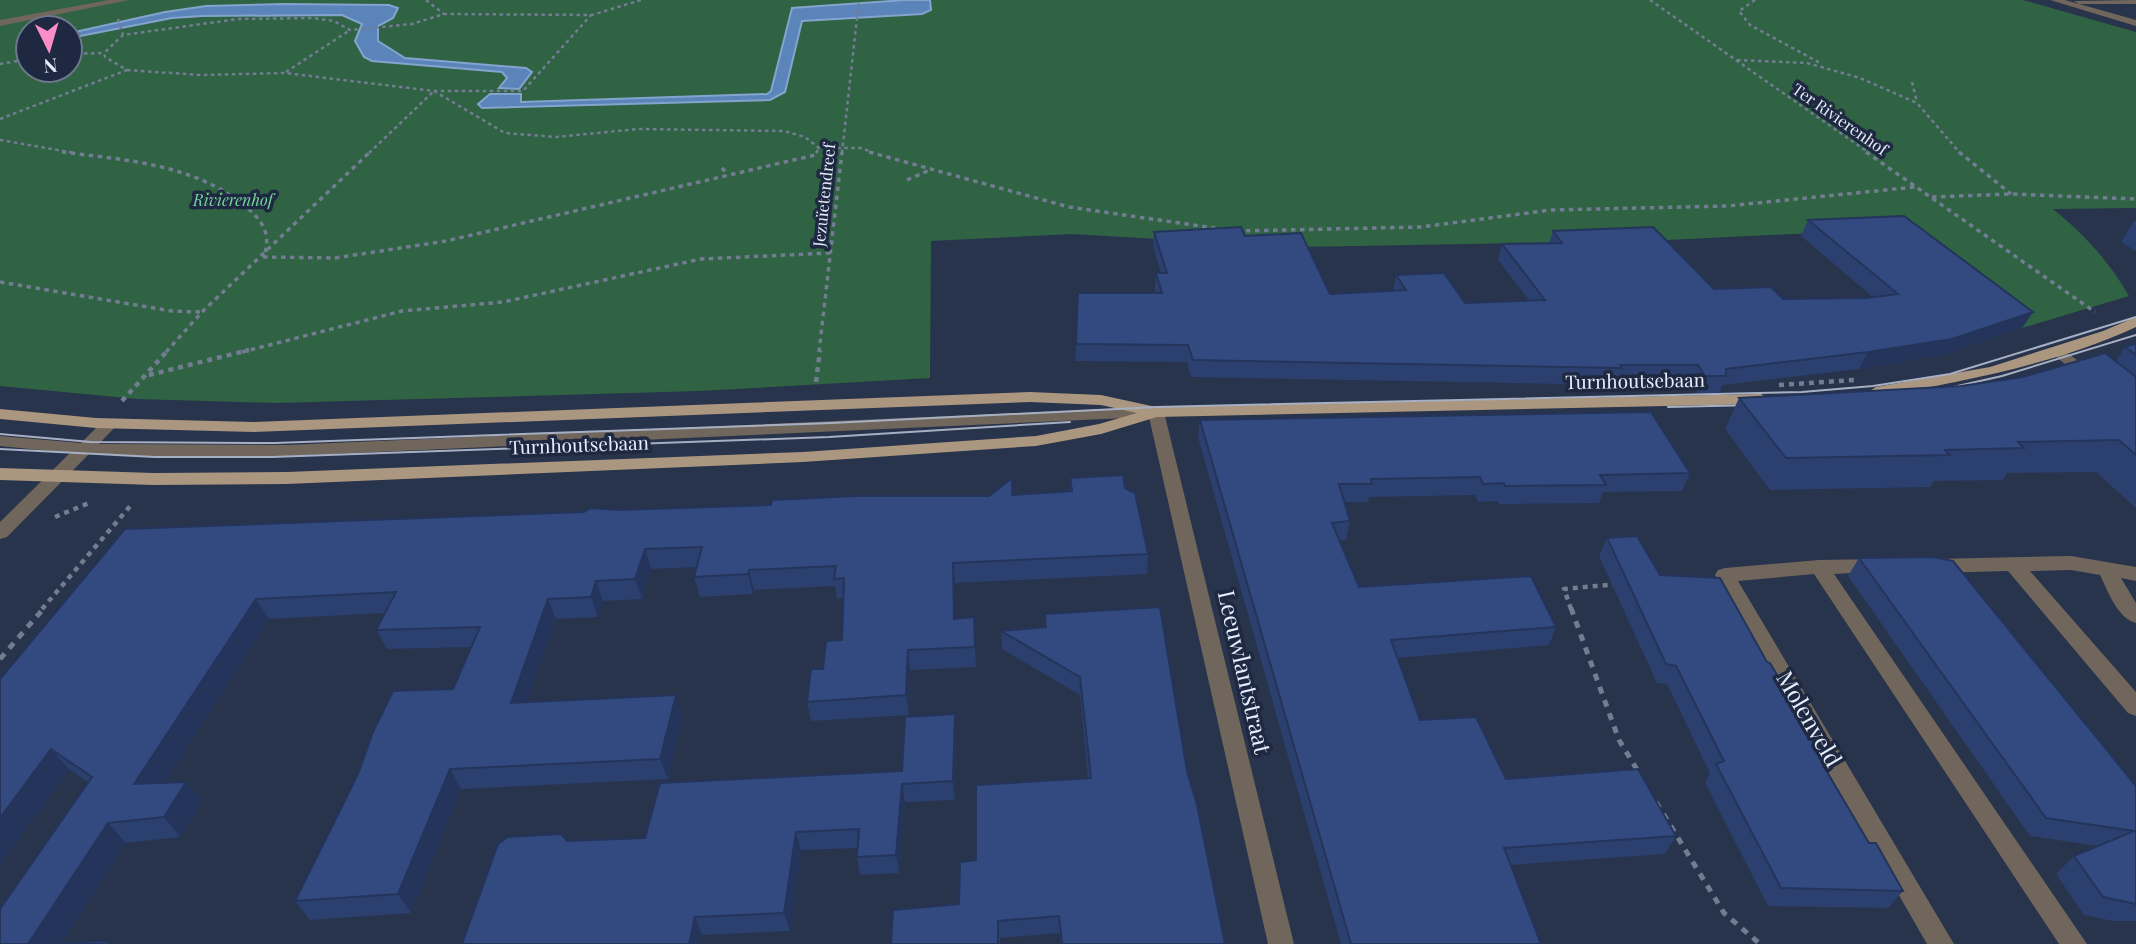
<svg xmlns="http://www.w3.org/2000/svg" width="2136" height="944" font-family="'Playfair Display',serif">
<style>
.green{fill:#2f6344;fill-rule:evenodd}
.water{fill:#5a84ba;stroke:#84a4ce;stroke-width:2}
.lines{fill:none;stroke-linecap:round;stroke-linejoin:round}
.path-far3{stroke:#737d92;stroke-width:2.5;stroke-dasharray:3.5 3.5;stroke-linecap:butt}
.path-far2{stroke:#737d92;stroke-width:3.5;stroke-dasharray:4.5 4.5;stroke-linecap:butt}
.path-far1{stroke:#737d92;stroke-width:4.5;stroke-dasharray:5 5;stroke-linecap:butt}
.path{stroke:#737d92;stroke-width:5;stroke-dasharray:7 7;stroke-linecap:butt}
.minor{fill:#70665b;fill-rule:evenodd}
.major{fill:#ab9680;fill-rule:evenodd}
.tram{stroke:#a7b0c3;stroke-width:2}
.wall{fill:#2c406f}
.shaded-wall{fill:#24345a}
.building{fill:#334a81;stroke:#24345a;stroke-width:2}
.labels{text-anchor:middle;stroke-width:7;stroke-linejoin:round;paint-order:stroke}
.far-street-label{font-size:16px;fill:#e6eefe;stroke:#1e2941}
.far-park-label{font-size:16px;font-style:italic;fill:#77d79c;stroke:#1e2941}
.street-label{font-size:19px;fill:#e6eefe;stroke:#1e2941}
.near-street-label{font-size:23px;fill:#e6eefe;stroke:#1e2941}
</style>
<rect width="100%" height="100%" fill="#28334c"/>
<path class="green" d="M0,0h2023l113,32v176l-83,1c32,26 55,51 76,87l-107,32 -128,-99 -247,12 -349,6 -227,-13 -140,7 -1,137 -230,13 -423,12 -140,-4 -137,-13zM28,28h42v42h-42z"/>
<path class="water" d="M905,0h25l1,10 -9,4 -120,7 -17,71 -15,8 -288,8 -4,-4 12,-10h31v8l246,-8 4,-3 21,-83z
M284,4l105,1 9,3 -5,10 -15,8v15l27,17 121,10 6,4 -13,17 -20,-1 8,-10 -5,-6 -130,-11 -8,-4 -9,-16 7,-17 -20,-9 -140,1 -30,2 -102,20v-5l95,-21 41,-6z"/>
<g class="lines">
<path class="path-far3" d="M426,0l18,14
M1650,0l219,153
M1755,0l-16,11 11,14 72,39
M118,19l5,16
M70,54l34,-1
M1737,60l70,3 53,15 57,25 43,50
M0,64l28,-5
M127,70l73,5 85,-2 149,18h89l68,-76
M286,72l64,-42
M1912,82l5,20
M434,91l71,42 51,4 82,-8 146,2 21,6 14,11h43l11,5
M0,119l127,-49 -22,-13 -1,-4 19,-18 115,-16 75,-1 21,3 16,9 62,-6 32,-10 148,1 49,-15
M0,140l75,13
M369,153l65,-62
M816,153l3,-5
M842,153l17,-153"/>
<path class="path-far2" d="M62,152c64,8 133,12 184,55 15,12 25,26 19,46
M869,152l200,55 152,22
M1866,152l229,160
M1959,152l52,42
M722,168l6,7
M907,180l25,-11
M1932,197l79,-3 125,5
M1237,231l184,-4 130,-17 176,-4 188,-19
M263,257l72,1 111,-17 369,-86 2,-3
M0,282l171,29 31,1
M166,352l36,-40 168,-160
M242,352l160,-41 101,-9 198,-43 129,-6
M819,352l23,-200"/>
<path class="path-far1" d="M149,375l100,-25
M816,382l4,-32
M1779,385l75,-5
M122,401l46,-51
M55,517l34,-14
M42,609l90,-105
M1571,609l-7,-20 54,-5"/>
<path class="path" d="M1571,608l48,132 20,33
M0,659l44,-51
M1656,802l68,111 36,31"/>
<path class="minor" d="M109,0h20l-129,26v-6z
M2050,0h15l71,20v6z
M2136,0v4h-57l-5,-3z
M2058,346l38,28 2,3 -2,3h-12l-31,-26 -3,-3z
M1156,407l8,5 130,532h-26l-119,-527 -862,39 -115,1 -83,-3 -82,83 -7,2v-17l70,-69 -70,-7v-10l81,7 23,-23 6,-1 8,5 -19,20 188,1z
M2071,556l65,11v14l-15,-3 15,25v20c-19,-5 -28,-32 -36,-48l-29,-5 -41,1 106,121v24l-8,-3 -120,-142 -74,2 -7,-2 -3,-5 3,-5 7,-2z
M1878,559l7,2 3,5 -3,5 -51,3 253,370h-28l-245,-370 -76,7 216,363h-27l-212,-369 3,-5 7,-2 94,-8z"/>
<path class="major" d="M2136,317v10c-82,38 -172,54 -260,70l-8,-5 8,-5 114,-20 113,-36z
M1030,392l71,3 55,12 605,-13 8,5 -8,5 -604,13 -56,17 -65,12 -233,16 -516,22 -133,1 -154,-5v-12l154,5 133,-1 516,-20 233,-16 63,-12 38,-11 -36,-8 -71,-3 -776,30 -158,-4 -96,-9v-10l96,9 158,4z"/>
<path class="tram" d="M1940,390l62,-14 134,-41
M1668,407l88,-2
M0,434l91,8 184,1 556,-20 326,-16 645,-15 71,-6 77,-12 186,-57
M0,449l155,8h117l557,-20 241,-15"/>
</g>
<path class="wall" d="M1808,220l225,92 -11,16 -80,27 -83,14 -137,16 -3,8h-21l-7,-11h-74l-1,3 -425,-8 -4,-15 -112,-1 1,-17 80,-51 -1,-4 1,-16h5l-8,-26 1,-15 91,4 85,58 63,-3 3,-16 69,28 64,-3 -31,-40 4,-16 47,-1 4,-12 161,58 69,10 90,-2 -72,-61z
M2134,221h2v30l-15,-9 4,-5h-1z
M2136,344v164l-40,-36 -89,1 -4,7 -69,1 -4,6 -160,3 -45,-61 14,-31 222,-12 62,-9 93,-16 9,-14z
M1200,420l490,53 -8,18 -79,1 -4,11 -100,1 -1,-3 -20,1 -3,-7 -106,2 -1,5h-24l6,19 -4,19h-7l20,47 197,40 -7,18 -152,13 23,62 86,59 170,57 -11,18 -154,11 30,79h-200l-143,-507z
M1070,478l55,10 23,66 -1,20 -192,9v36l21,18v30l-66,3 -1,45 -98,6 -4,-19 16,-33 19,-29 1,-42 -6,1 -2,-13 -81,4 -1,4 -53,3 -6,-20 3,-10 -46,2 -9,30 -39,2 -5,16 -42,2 -29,83 156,13 -15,64 -207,10 -50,124 -101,7 -15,-19 158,-212 18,-42 -84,2 -11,-19 9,-17 -116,6 -105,164 22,-1 16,20 -22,35 -54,6 -65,100 44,-2 3,3h-108l88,-162 -19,-13 -69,96v-186l125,-150 887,-34 58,-4z
M1607,538l53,37 107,87 65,106 -4,6 41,69 34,48 -15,17 -120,-2 -63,-123 5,-10 -43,-89 -10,-1 -58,-127z
M1859,558l277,228v135h-23l-29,-6 -28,-41 18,-18 24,-10 -68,-10 -182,-260z
M1045,614l142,157 38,173h-164l-2,-11 -59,5v6h-109l68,-40 17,-44 112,-82 -8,-83 -78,-46 -1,-18 44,-4z
M956,732l-1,68 -50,2 -6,71 -39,2 -3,-18v-9l-56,2 -11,81 -88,4 -135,-94 78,-3 257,-67z"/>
<path class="shaded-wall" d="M2033,312l-11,16 -80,27 -83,14 9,-17z
M645,549l6,20 -9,30 -7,-20z
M953,563l2,20 1,55 -2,-19z
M749,570l5,20 -1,4 -5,-20z
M596,581l7,20 -5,16 -7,-20z
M256,599l13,20 -118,185 -17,-20z
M548,599l8,20 -36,103 -9,-19z
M974,617l2,20v30l-1,-20z
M908,650l2,20 -1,45 -3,-20z
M676,695l7,20 -15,64 -8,-20z
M955,714l1,18 -1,68 -2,-19z
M51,749l18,20 -69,96v-47z
M450,769l11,20 -50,124 -13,-19z
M186,782l16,20 -22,35 -16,-20z
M902,784l3,18 -6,71 -3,-18z
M108,823l18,20 -65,101h-33z
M796,832l5,18 -11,81 -6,-18z
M695,917l7,18 -2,9h-11z"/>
<path class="building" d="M1904,216l129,96 -81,27 -84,13 -142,17v7h-21l-7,-11h-78l2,3 -429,-8 -5,-15 -112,-1 2,-51h84l-6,-20h11l-13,-41 87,-5 4,9 56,-3 29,61 76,-4 -10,-15 48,-2 21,30 80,-3 -43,-56 60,-1 -9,-12 100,-4 61,62 57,-2 12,12 83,-1 32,-4 -90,-74z
M2136,344v11l-11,-8z
M2105,353l31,24v78l-17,-15 -101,2 6,6 -79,2 5,5 -164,3 -47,-60 222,-12 62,-9z
M1651,412l39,61 -90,2 6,10 -101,1 -1,-3 -21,1 -3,-7 -109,2 1,5h-33l11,37 -18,2 27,64 172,-11 25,51 -165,13 29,80 56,-3 30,62 132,-10 38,67 -172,12 37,96h-190l-151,-524z
M1123,475l2,13 10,5 13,61 -195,9 1,56 20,-2 1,30 -67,3 -2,45 -99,7 4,-33h12l3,-28 16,-1 2,-62 -10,1 2,-13 -87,4 -1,4 -54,3 8,-30 -57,2 -10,30 -39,2 -5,16 -43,2 -37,104 165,-8 -16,64 -210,10 -52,125 -103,7 63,-127 15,-42 20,-41 60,-2 27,-62 -104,3 20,-38 -140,7 -122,185 52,-2 -22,35 -56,6 -80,121h-28v-35l92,-132 -41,-28 -51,69v-139l125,-150 459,-17 6,-4 29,2 152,-5 1,-5 84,-4h133l23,-18v17l60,-4 -2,-13z
M1637,536l23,39 60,3 47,84 3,1 62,105 -8,-1 45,76h7l27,48 -122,-3 -65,-124 8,-3 -48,-95 -10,-2 -59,-126z
M1933,557l20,4 183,225v118l-33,-7 -29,-41 60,-25 -88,-13 -187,-260z
M1160,607l27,164 10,34 28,139h-163l-3,-28 -61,5v23h-107l2,-34 66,-6 1,-42 16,-2v-75l115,-7 -11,-101 -79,-46 45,-4 -1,-13z
M955,714l-2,67 -51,3 -6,71 -39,2 2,-28 -63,3 -12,81 -89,4 -6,27h-227l36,-100 10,-7 53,-3 6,7 78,-3 15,-55 242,-12 3,-54z
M105,941l-2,3h-57z"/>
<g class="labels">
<g class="far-street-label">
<text transform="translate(1840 119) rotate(35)" y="6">Ter Rivierenhof</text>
<text transform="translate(824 195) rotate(-84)" y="6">Jezuïetendreef</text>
</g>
<g class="far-park-label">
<text x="233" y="206">Rivierenhof</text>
</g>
<g class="street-label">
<text transform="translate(1635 381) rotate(-1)" y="7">Turnhoutsebaan</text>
<text transform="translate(579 445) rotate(-2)" y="7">Turnhoutsebaan</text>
</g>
<g class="near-street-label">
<text transform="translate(1244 672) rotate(77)" y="8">Leeuwlantstraat</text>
<text transform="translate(1809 719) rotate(60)" y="8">Molenveld</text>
</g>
</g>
<g transform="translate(49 49) rotate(175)"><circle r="33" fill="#1e2941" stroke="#6e788d" stroke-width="2"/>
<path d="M0-5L12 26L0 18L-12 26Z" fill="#fa8fc7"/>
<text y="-10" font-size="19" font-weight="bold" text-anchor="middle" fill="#e6eefe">N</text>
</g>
</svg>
